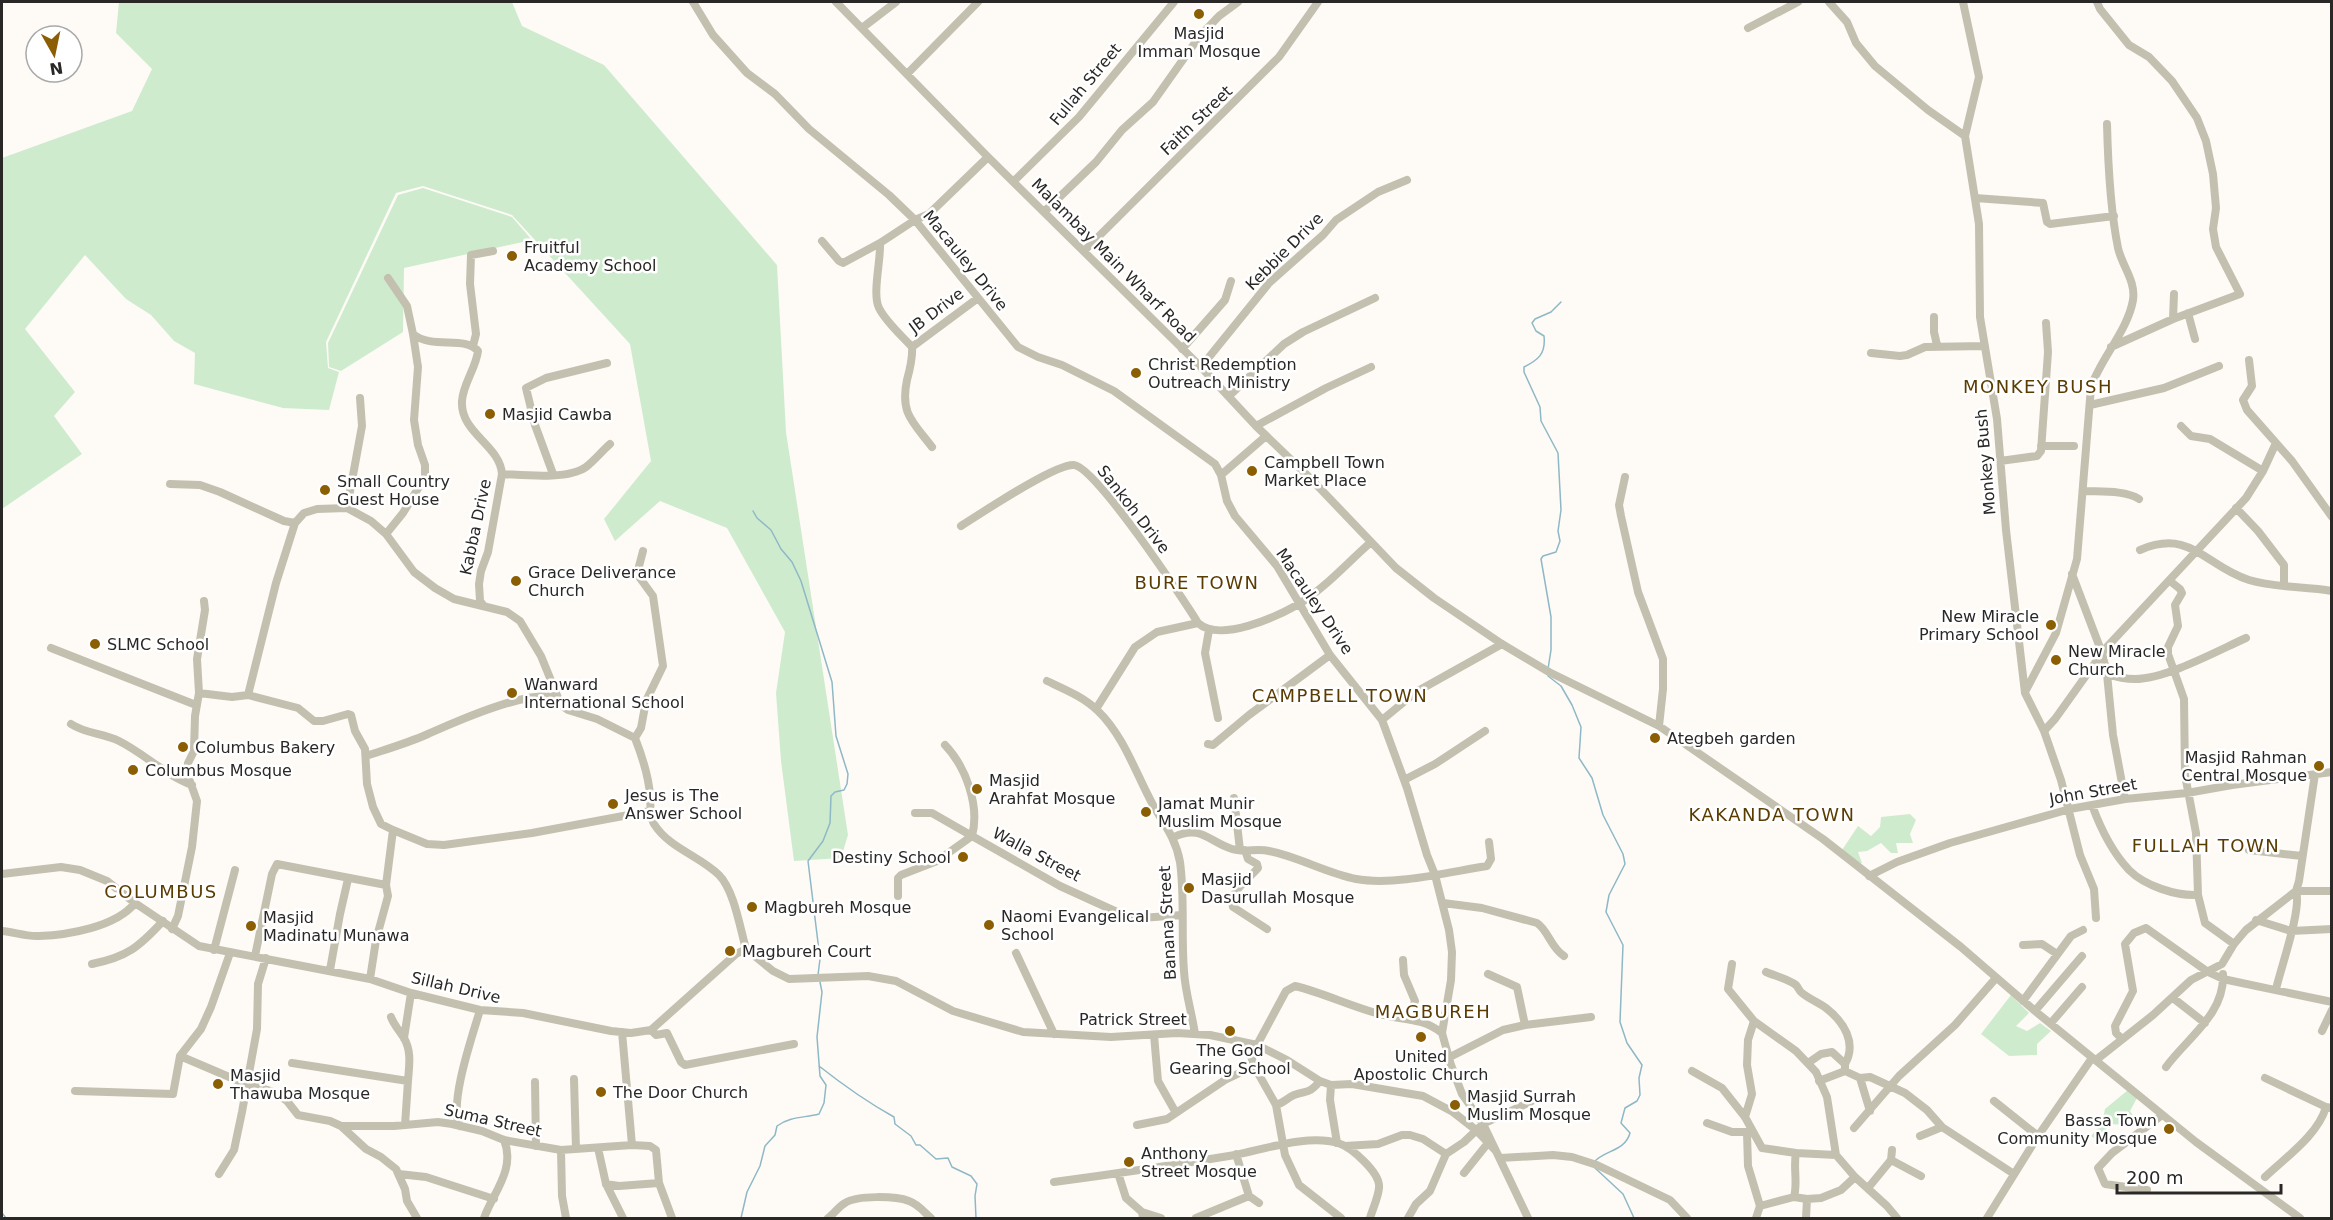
<svg xmlns="http://www.w3.org/2000/svg" width="2333" height="1220" font-family="'DejaVu Sans',sans-serif">
<style>
.green{fill:#cfebce}
.lines{fill:none;stroke-linecap:round;stroke-linejoin:round}
.stream{stroke:#8eb8c6;stroke-width:1.5}
.minor{stroke:#c3c0b0;stroke-width:8}
.poi-dot{fill:#8c5e03;stroke:#fff;stroke-width:2}
.labels{text-anchor:middle;stroke-width:5;stroke-linejoin:round;paint-order:stroke}
.poi-label{font-size:16px;fill:#2a2827;stroke:#fff;text-anchor:start}
.street-label{font-size:16px;fill:#2a2827;stroke:#fff}
.neighbourhood-label{font-size:18px;letter-spacing:1.5px;fill:#5a3b00;stroke:#fff}
</style>
<rect width="100%" height="100%" fill="#fefbf7"/>
<path class="green" d="M119,2h393l10,24 82,39 173,200 9,167 62,403 -7,23 -47,3 -13,-100 -5,-68 9,-61 -58,-104 -67,-27 -45,40 -11,-22 47,-58 -21,-117 -118,-129 -89,-29 -27,7 -70,149 2,26 11,4 -10,38 -46,-2 -89,-24 1,-31 -21,-12 -23,-26 -25,-16 -41,-44 -60,74 50,63 -21,24 28,38 -80,55v-351l130,-47 20,-42 -36,-36z
M423,188l89,29 20,23 -128,28 -1,64 -62,39 -12,-4 -1,-24 70,-148z
M1910,814l6,6 -6,14 3,9h-17l2,10h-7l-10,-10 -14,8 -9,1 4,11h-4l-16,-13 16,-24 13,10 9,-9 1,-10z
M2011,995l18,18 -13,13 11,5 13,-8 11,8 -14,13v11l-28,1 -28,-22z
M2128,1090l9,8 -7,13 9,13 -3,3 -8,-6 -4,4 -14,-1 -12,17 -7,-5 11,-13 3,-14z"/>
<g class="lines">
<path class="stream" d="M753,511l4,7 14,12 10,19 11,13 9,19 31,101 4,54 12,38 -1,10 -3,6 -9,2 -4,4 -1,27 -7,18 -15,20 12,98 -2,16
M1548,669l3,-19v-33l-10,-58 2,-3 13,-4 4,-11 -2,-10 3,-21 -3,-57 -17,-32 -1,-14 -16,-35v-5c14,-7 22,-13 20,-31l-8,-5 -4,-8 3,-4 16,-7 10,-10
M1548,676l13,10 11,19 9,22 -2,31 13,20 11,37 20,39 2,10 -16,31 -3,17 17,33 -3,77 7,21 15,22 -3,13 1,17 -3,6 -12,7 -4,15 9,10c-5,18 -24,17 -35,28
M819,1066c24,19 48,36 75,51l1,7 16,12 5,9h4l16,14 12,-1 4,9 19,9 6,8 -2,12 1,22
M1595,1168l28,26 11,24
M2,1213l4,5
M741,1218l6,-26 13,-26 5,-20 10,-11 2,-9c14,-10 27,-8 42,-12l5,-11 2,-18 -6,-9 -3,-39 5,-45 -2,-10"/>
<path class="minor" d="M693,2l20,33 34,38 28,21 34,35 80,66 26,25 103,127 20,10 24,8 52,26 101,73 6,11 6,26 8,15 42,50 53,89 52,65 25,68 20,67 8,20 14,55 3,22 -1,28 -9,53 9,32 11,29 21,30 13,27
M836,2l152,155 213,210 55,59 55,53 85,89 38,30 68,46 47,28 110,54 164,113 138,108 74,64 161,131 104,76
M1829,2l18,20 9,21 19,23 53,44 37,26
M1963,2l16,75 -14,59 14,88 1,93 17,102 9,111 19,163 19,38 17,49 19,75 14,34 2,29
M2097,2l3,7 29,36 20,12 23,24 25,37 9,23 7,33 3,34 -3,21 3,18 24,47 -67,25 -62,28
M862,28l34,-26
M1748,28l50,-26
M907,74l71,-72
M1014,181l65,-64 95,-115
M1975,198l68,5 4,19 3,2 64,-8
M1045,211l51,-49 26,-32 31,-28 46,-65 20,-21 19,-14
M822,241l17,20 4,2 37,-20
M1084,251l195,-194 39,-55
M388,278l19,28 6,28c20,16 51,1 65,17 -2,17 -15,33 -16,50 -2,32 38,44 40,73l-14,78 -7,19 -2,13 1,17 3,4
M2188,313l7,26
M1934,317v15l3,13
M2173,319l1,-25
M473,346l3,-12 -6,-50 1,-29 22,-4
M912,347l66,-49
M1182,349l43,-49 6,-19
M1871,353l29,3 7,-1 18,-8 60,-1
M2249,360l3,26 -9,14 4,10 45,51 40,56
M1201,367l68,-84 54,-48 13,-15 42,-28 29,-12
M1229,396l55,-52 19,-12 72,-34
M2090,405l74,-17 55,-22
M1256,426l70,-38 45,-21
M2181,426l10,10 19,3 53,32
M2041,446h33
M932,447c-20,-26 -32,-34 -25,-67 3,-11 6,-22 5,-33 -11,-12 -26,-25 -33,-39 -7,-14 2,-48 1,-65l35,-23 14,-6 59,-57
M2000,461l37,-5 4,-5 7,-99 -2,-29
M502,474c22,1 66,6 84,-7 9,-7 16,-16 24,-23
M553,474l-18,-49 -9,-37 20,-10 61,-15
M1221,475l45,-39
M1625,477l-6,28 2,11 17,76 25,67v30l-4,37
M170,484l30,1 20,7 64,29 11,2
M2083,491c17,1 42,-1 56,8
M347,508l15,-82 -2,-28
M2236,508l22,23 26,34v20
M961,526c19,-12 95,-63 113,-61 21,1 110,135 124,158 22,20 78,-6 101,-19 25,-15 49,-42 71,-61
M386,534l17,-21 22,-36v-12l-7,-20 -4,-25 4,-53 -5,-33
M2140,550c51,-22 65,16 109,30 26,8 56,6 83,11
M2072,574l30,79 5,21 6,61 12,64
M2170,581l10,8 2,4 -7,12 3,21 -10,21v7l16,45 1,76 11,58 2,62 7,28 29,21
M1209,630l-4,23 13,65
M51,648l145,57
M2107,674c9,3 19,5 28,5 31,0 82,-28 111,-41
M1047,681c17,8 37,16 51,30 26,25 38,63 55,94 11,19 23,34 27,57 5,36 1,73 4,109 1,21 8,42 11,63
M2025,692l31,-59 21,-74 14,-172c10,-29 37,-57 42,-87 3,-19 -11,-34 -15,-52 -8,-40 -10,-83 -11,-124
M199,693l-2,-34 8,-49 -1,-9
M248,695l50,13 16,13h9l25,-7 3,1 4,16 10,18 2,35 6,23 8,17 12,6 -7,55 2,11 -12,44 -6,39
M1096,709l39,-62 22,-15 41,-9
M1382,720l34,-28 86,-48
M71,724c15,10 32,9 48,17 26,13 46,34 73,44
M2044,731l11,-12 50,-70 141,-151 17,-27 13,-28
M635,738l6,-10 5,-27 17,-35 -10,-70 -16,-22 6,-23
M1208,744l5,1 36,-30 81,-60
M945,745c21,22 35,61 27,91l88,50 68,31 13,1 41,-3
M366,756c21,-7 42,-13 62,-22 27,-12 102,-46 129,-36
M1404,780l31,-16 50,-33
M1234,798l6,52
M2092,805c8,22 21,48 37,65 16,16 47,26 69,25
M393,830l34,14 17,1 88,-12 118,-22
M1174,837c27,-13 35,5 58,12 12,4 25,-1 37,2 30,6 57,22 87,28 38,7 93,-7 131,-13l4,-7 -2,-17
M1245,850l3,9 9,5 1,4c-9,11 -30,24 -25,39l34,22
M2249,850l53,6
M2,874l59,-7 19,3 27,11 28,22 64,43 171,33 41,14 69,17 43,3 88,18 20,2 20,-3 85,-76 10,-5
M1869,876l28,-14 53,-19 120,-34 55,-10 62,-6 45,-8 100,-13
M898,896v-18l3,-3 36,-14 35,-25 -40,-23h-17
M1443,903l39,5 55,15c11,7 14,25 27,33
M2256,920l35,11 41,-2
M172,929l6,-13 14,-69 5,-46 -10,-28 1,-10 6,-12 1,-35 4,-23 33,4 16,-2 28,-112 19,-60 9,-10 13,-4 30,-1 24,13 15,13 28,38 21,16 19,11 53,13 13,9 21,35 20,49 7,5 29,9 38,19c7,18 14,39 15,58 1,10 -1,19 4,28 15,24 46,32 65,51 15,15 21,53 27,74
M2,931c12,1 25,6 37,5 29,-1 77,-9 96,-33
M2023,945l19,-1 15,10
M746,949l27,22 16,8 79,-3 28,5 57,30 70,21 88,5 66,-4 33,2 47,10 -7,8
M214,950l21,-80
M1016,953l38,81
M255,956l17,-82 5,-10 109,21
M1403,960l1,15 11,26 -6,17
M92,964c35,-7 47,-17 71,-43
M1732,964l-4,25 26,32 -6,19 -1,25 5,29 -7,23
M330,970l10,-56 8,-35
M1766,972c9,4 22,7 30,13 2,2 3,6 6,8 7,6 16,9 24,15 18,14 31,35 19,56
M1488,974l29,13 8,38
M2276,989c5,-22 26,-80 20,-98h36
M2173,998l32,25
M2023,1001l48,-65 12,-6
M2035,1011l47,-55
M391,1017c3,8 8,13 13,21 8,14 5,28 4,43
M1754,1021l42,30 20,21 11,25 9,58 19,22 32,29 10,12
M2051,1023l31,-36
M651,1030l5,5 11,-2 14,29 4,3 109,-21
M2322,1031l10,-21
M622,1032l10,113
M1442,1033c-22,-17 -41,-12 -66,-20 -28,-8 -53,-20 -81,-27l-9,5 -29,54 30,15 33,21 11,4 21,-1 71,12 30,16 23,18 20,21 32,67
M1154,1035l4,46 18,32
M404,1038l7,-45
M2122,1039l-6,-6 -1,-7 18,-35 -8,-47 9,-11 12,-5 62,44 15,7 109,23
M1249,1049l5,17 22,39 9,50 14,30 42,33
M180,1056l61,26 33,10 13,9 11,14 32,6 11,5h53l44,-4 14,2 30,7 22,9 57,10 71,-5 18,1 6,4 3,33 13,35
M1450,1057l53,-27 22,-5 66,-8
M2096,1060l57,-45 38,-35 31,-16 12,-20 12,-14 50,-39 3,-10 16,-107
M292,1063l116,18 -3,44
M1808,1063l13,-9 11,-2 13,12v4
M2166,1067c21,-29 59,-53 57,-93
M1692,1071l30,17 23,29 17,31 34,5 40,2
M1860,1078l10,33
M2265,1078l61,29
M574,1079l2,70
M1819,1081l26,-10 15,7 10,-1 35,16 22,17 15,17 72,47
M535,1082l1,64
M1331,1085l-1,15 7,43
M75,1091l98,3 7,-38 21,-27 10,-22 19,-54
M1994,1101l44,35
M1276,1105c8,-2 11,-7 18,-10 14,-5 15,-1 26,-14
M1707,1123l25,9h19
M1137,1125l30,-6 58,-39 29,-14
M341,1126l25,23 15,8 15,12 9,20 2,12 10,17
M460,1126c-12,-21 13,-92 20,-116
M1854,1128l45,-52 56,-51 41,-47
M1747,1133l1,33 12,40 -4,12
M1920,1136l22,-9
M1345,1146l33,-2 24,-9h8l13,4 23,15
M598,1148l8,36 17,34
M561,1150l1,46 4,22
M1892,1150l-1,10 30,16
M1236,1154l13,42
M1500,1158l53,-3 19,2 25,8 73,35 17,18
M1118,1173l8,25 16,14 1,6
M1464,1173l24,-30
M219,1174l15,-24 8,-38 15,-83 1,-45 8,-26
M399,1174l27,3 68,22
M2265,1177c21,-20 53,-42 61,-70l6,1
M1054,1182c60,-8 121,-17 181,-27 30,-6 74,-21 103,-12 13,4 43,30 41,45 -1,10 -6,20 -9,30
M606,1184l13,2 40,-3
M1868,1188l23,-28
M2147,1190l-42,-6 -7,-16 14,-15 50,-38
M1794,1197c4,-15 -1,-29 2,-44
M1760,1206l34,-9 13,2 14,-1 20,-8 14,-13
M1142,1212l19,6
M484,1218c9,-25 32,-49 20,-78
M828,1218c6,-4 10,-11 17,-15 12,-8 51,-7 64,-2 9,3 15,11 22,17
M1196,1218l53,-22 10,7
M1408,1218l8,-14 14,-13 16,-37 18,-12 19,-18 49,-23
M1806,1218l1,-19
M1987,1218l51,-82 54,-78"/>
</g>
<g class="poi-dot">
<circle cx="1199" cy="14" r="6"/>
<circle cx="512" cy="256" r="6"/>
<circle cx="1136" cy="373" r="6"/>
<circle cx="490" cy="414" r="6"/>
<circle cx="1252" cy="471" r="6"/>
<circle cx="325" cy="490" r="6"/>
<circle cx="516" cy="581" r="6"/>
<circle cx="2051" cy="625" r="6"/>
<circle cx="95" cy="644" r="6"/>
<circle cx="2056" cy="660" r="6"/>
<circle cx="512" cy="693" r="6"/>
<circle cx="1655" cy="738" r="6"/>
<circle cx="183" cy="747" r="6"/>
<circle cx="2319" cy="766" r="6"/>
<circle cx="133" cy="770" r="6"/>
<circle cx="977" cy="789" r="6"/>
<circle cx="613" cy="804" r="6"/>
<circle cx="1146" cy="812" r="6"/>
<circle cx="963" cy="857" r="6"/>
<circle cx="1189" cy="888" r="6"/>
<circle cx="752" cy="907" r="6"/>
<circle cx="989" cy="925" r="6"/>
<circle cx="251" cy="926" r="6"/>
<circle cx="730" cy="951" r="6"/>
<circle cx="1230" cy="1031" r="6"/>
<circle cx="1421" cy="1037" r="6"/>
<circle cx="218" cy="1084" r="6"/>
<circle cx="601" cy="1092" r="6"/>
<circle cx="1455" cy="1105" r="6"/>
<circle cx="2169" cy="1129" r="6"/>
<circle cx="1129" cy="1162" r="6"/>
</g>
<g class="labels">
<g class="poi-label">
<text x="1199" y="39" text-anchor="middle">Masjid<tspan x="1199" dy="18">Imman Mosque</tspan></text>
<text x="524" y="253">Fruitful<tspan x="524" dy="18">Academy School</tspan></text>
<text x="1148" y="370">Christ Redemption<tspan x="1148" dy="18">Outreach Ministry</tspan></text>
<text x="502" y="420">Masjid Cawba</text>
<text x="1264" y="468">Campbell Town<tspan x="1264" dy="18">Market Place</tspan></text>
<text x="337" y="487">Small Country<tspan x="337" dy="18">Guest House</tspan></text>
<text x="528" y="578">Grace Deliverance<tspan x="528" dy="18">Church</tspan></text>
<text x="2039" y="622" text-anchor="end">New Miracle<tspan x="2039" dy="18">Primary School</tspan></text>
<text x="107" y="650">SLMC School</text>
<text x="2068" y="657">New Miracle<tspan x="2068" dy="18">Church</tspan></text>
<text x="524" y="690">Wanward<tspan x="524" dy="18">International School</tspan></text>
<text x="1667" y="744">Ategbeh garden</text>
<text x="195" y="753">Columbus Bakery</text>
<text x="2307" y="763" text-anchor="end">Masjid Rahman<tspan x="2307" dy="18">Central Mosque</tspan></text>
<text x="145" y="776">Columbus Mosque</text>
<text x="989" y="786">Masjid<tspan x="989" dy="18">Arahfat Mosque</tspan></text>
<text x="625" y="801">Jesus is The<tspan x="625" dy="18">Answer School</tspan></text>
<text x="1158" y="809">Jamat Munir<tspan x="1158" dy="18">Muslim Mosque</tspan></text>
<text x="951" y="863" text-anchor="end">Destiny School</text>
<text x="1201" y="885">Masjid<tspan x="1201" dy="18">Dasurullah Mosque</tspan></text>
<text x="764" y="913">Magbureh Mosque</text>
<text x="1001" y="922">Naomi Evangelical<tspan x="1001" dy="18">School</tspan></text>
<text x="263" y="923">Masjid<tspan x="263" dy="18">Madinatu Munawa</tspan></text>
<text x="742" y="957">Magbureh Court</text>
<text x="1230" y="1056" text-anchor="middle">The God<tspan x="1230" dy="18">Gearing School</tspan></text>
<text x="1421" y="1062" text-anchor="middle">United<tspan x="1421" dy="18">Apostolic Church</tspan></text>
<text x="230" y="1081">Masjid<tspan x="230" dy="18">Thawuba Mosque</tspan></text>
<text x="613" y="1098">The Door Church</text>
<text x="1467" y="1102">Masjid Surrah<tspan x="1467" dy="18">Muslim Mosque</tspan></text>
<text x="2157" y="1126" text-anchor="end">Bassa Town<tspan x="2157" dy="18">Community Mosque</tspan></text>
<text x="1141" y="1159">Anthony<tspan x="1141" dy="18">Street Mosque</tspan></text>
</g>
<g class="street-label">
<text transform="translate(1085 84) rotate(-50)" y="6">Fullah Street</text>
<text transform="translate(1196 120) rotate(-44)" y="6">Faith Street</text>
<text transform="translate(1284 251) rotate(-45)" y="6">Kebbie Drive</text>
<text transform="translate(966 260) rotate(51)" y="6">Macauley Drive</text>
<text transform="translate(1114 260) rotate(45)" y="6">Malambay Main Wharf Road</text>
<text transform="translate(936 310) rotate(-37)" y="6">JB Drive</text>
<text transform="translate(1985 462) rotate(-95)" y="6">Monkey Bush</text>
<text transform="translate(1134 509) rotate(52)" y="6">Sankoh Drive</text>
<text transform="translate(475 527) rotate(-78)" y="6">Kabba Drive</text>
<text transform="translate(1315 601) rotate(56)" y="6">Macauley Drive</text>
<text transform="translate(2093 791) rotate(-10)" y="6">John Street</text>
<text transform="translate(1037 854) rotate(28)" y="6">Walla Street</text>
<text transform="translate(1167 923) rotate(-93)" y="6">Banana Street</text>
<text transform="translate(456 987) rotate(13)" y="6">Sillah Drive</text>
<text x="1133" y="1025">Patrick Street</text>
<text transform="translate(493 1120) rotate(13)" y="6">Suma Street</text>
</g>
<g class="neighbourhood-label">
<text x="2038" y="393">MONKEY BUSH</text>
<text x="1197" y="589">BURE TOWN</text>
<text x="1340" y="702">CAMPBELL TOWN</text>
<text x="1772" y="821">KAKANDA TOWN</text>
<text x="2206" y="852">FULLAH TOWN</text>
<text x="161" y="898">COLUMBUS</text>
<text x="1433" y="1018">MAGBUREH</text>
</g>
</g>
<rect width="2333" height="1220" fill="none" stroke="#2a2827" stroke-width="6"/>
<g transform="translate(54 54) rotate(171)"><circle r="28" fill="#ffffff" stroke="#aaa9a9" stroke-width="1.5"/>
<path d="M0-4.5L10 22L0 15L-10 22Z" fill="#8c5e03"/>
<text y="-9" font-size="16" font-weight="bold" text-anchor="middle" fill="#2a2827">N</text>
</g>
<path d="M2117 1184v9h164v-9" fill="none" stroke="#2a2827" stroke-width="3"/>
<text x="2126" y="1184" font-size="18" fill="#2a2827" stroke="#ffffff" stroke-width="4.5" paint-order="stroke">200 m</text>
</svg>
